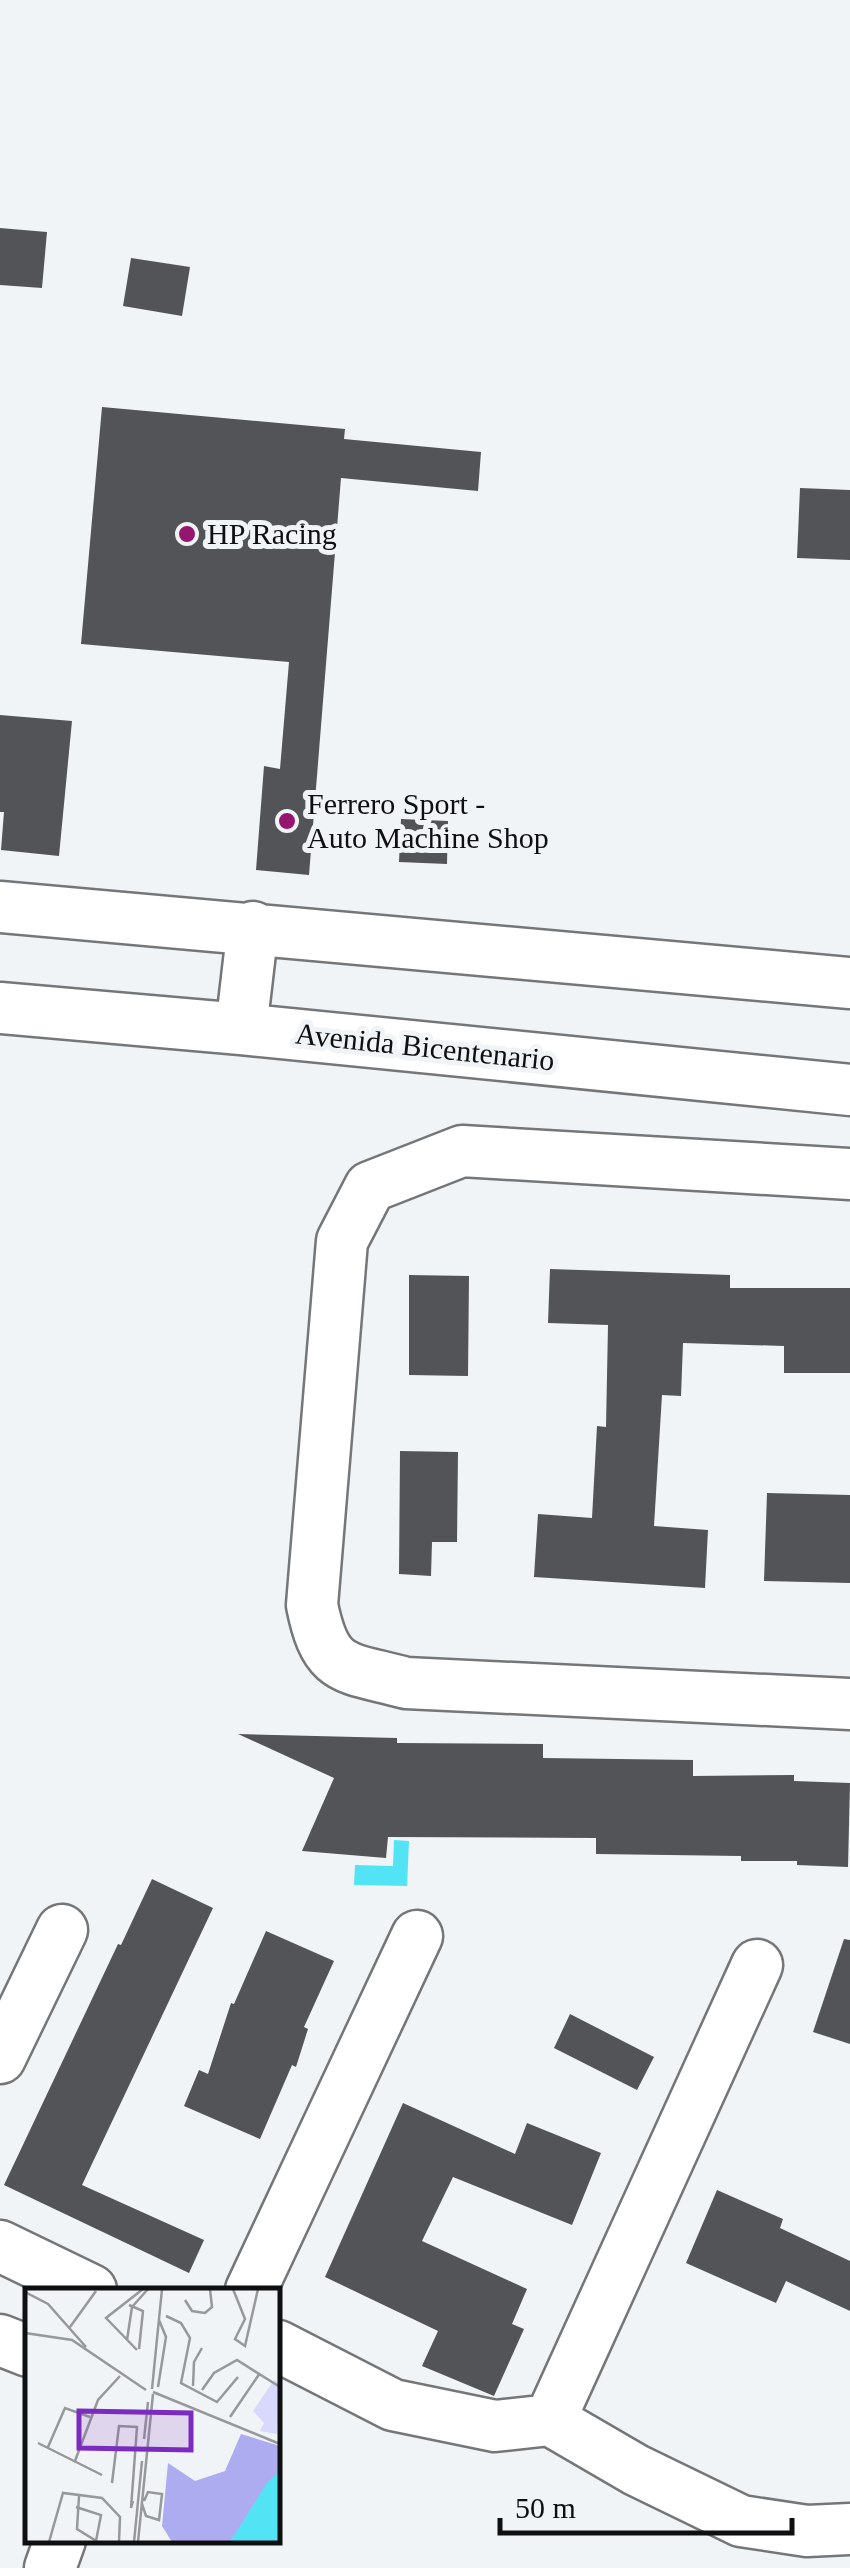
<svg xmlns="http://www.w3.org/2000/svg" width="850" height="2568" font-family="Georgia,serif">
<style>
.water{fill:#52e4f5}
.building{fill:#535457}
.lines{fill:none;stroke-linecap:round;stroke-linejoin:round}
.minor-casing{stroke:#747678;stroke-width:55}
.minor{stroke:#fff;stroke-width:50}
.poi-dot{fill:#95156f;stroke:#f1f4f6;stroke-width:4}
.labels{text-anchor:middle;stroke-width:10;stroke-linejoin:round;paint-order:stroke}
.poi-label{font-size:30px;fill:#0e0f10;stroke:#f1f4f6;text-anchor:start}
.street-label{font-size:30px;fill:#0e0f10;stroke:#f1f4f6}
.inset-road{fill:none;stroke:#96989a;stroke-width:2.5}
.view{fill:#7b2cbf;fill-opacity:0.15;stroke:#7b2cbf;stroke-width:5}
.inset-edge{fill:none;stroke:#0e0f10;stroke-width:5}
</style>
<rect width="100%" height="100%" fill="#f1f4f6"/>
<path class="water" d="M394,1840l15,1 -2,45 -53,-1 1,-20 38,1z"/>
<path class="building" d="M0,228l47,4 -5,56 -42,-3z
M131,258l59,9 -8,49 -59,-10z
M102,407l243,22 -1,10 137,13 -3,39 -137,-13 -32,397 -53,-5 8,-104 16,3 9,-107 -208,-18z
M800,488l50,2v70l-53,-2z
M0,715l72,6 -13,135 -58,-6 3,-38h-4z
M401,819l47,2 -1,43 -48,-2z
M550,1269l180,6v13h120v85h-66v-27l-101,-3 -2,53 -19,-1 -8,131 54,4 -3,58 -171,-11 4,-63 54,4 5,-92 9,1 2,-102 -60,-2z
M409,1275l60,1 -1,100 -59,-1z
M400,1451l58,1 -1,90h-25l-1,34 -32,-2z
M767,1493l83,2v88l-86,-2z
M238,1734l159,4v5l146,1v14l150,2v16l101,-1v6l56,2 -2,84 -51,-2v-4h-56v-5l-145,-2v-16l-208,-1 -2,21 -84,-7 32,-73z
M152,1879l61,29 -131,277 122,55 -15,33 -185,-88 114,-241 3,1z
M266,1931l68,30 -30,66 4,2 -12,38 -4,-2 -32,74 -76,-33 15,-36 9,4 23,-71 3,1z
M844,1939l6,1v104l-37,-12z
M570,2014l84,43 -17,33 -83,-42z
M403,2103l112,51 12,-31 74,30 -29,72 -119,-48 -31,64 105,48 -15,35 12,5 -30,67 -72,-30 16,-35 -113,-54z
M717,2190l66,29 -3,9 70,33v50l-64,-30 -10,22 -90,-40z"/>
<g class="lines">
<g class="minor-casing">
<path id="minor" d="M0,907l850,76
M0,1008l241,21 609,61
M241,1029l12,-102
M850,1174l-388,-23 -92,36 -28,54 -30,364c14,69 32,61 94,78l444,21
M0,2058l62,-128
M0,2246l91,44
M251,2290l166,-354
M0,2340l28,11
M278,2346l115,59 102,21 55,-6 86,50 105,51 66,10 43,-2
M550,2420l207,-455
M50,2568l10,-28"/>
</g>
<use href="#minor" class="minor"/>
</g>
<g class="poi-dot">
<circle cx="187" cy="534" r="10"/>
<circle cx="287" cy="821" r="10"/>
</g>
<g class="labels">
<g class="poi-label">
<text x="207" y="544">HP Racing</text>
<text x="307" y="814">Ferrero Sport -<tspan x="307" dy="34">Auto Machine Shop</tspan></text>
</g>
<g class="street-label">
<text transform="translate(425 1047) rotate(6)" y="10">Avenida Bicentenario</text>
</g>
</g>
<g transform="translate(25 2288)">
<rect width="255" height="255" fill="#f1f4f6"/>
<path d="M249,92l6,3 -3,51 -17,-3 4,-8 -11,-12z" fill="#d9d9fd"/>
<path d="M216,146l39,12v24l-50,72h-58l-10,-16 6,-63 27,18 30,-10z" fill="#adacf1"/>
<path d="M255,182v72h-50l37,-59z" fill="#52e4f5"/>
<path class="inset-road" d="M208,1l12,30 -10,20 10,7 13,-57M0,4l23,12 38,43M160,12l7,11 13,2 7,-6 -2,-18M104,17l14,6 -4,38M141,28l15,7 9,15 -9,45 36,19 21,-25M45,39l26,-36M0,45l47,7 74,50M102,52l5,-33 16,-18M112,62l-31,-32 37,-29M168,98l1,-24 8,-14M133,99l8,-50 -7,-17M127,101l10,-100M177,102l12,-17 23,-13 43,27M128,104l127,52M205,129l30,-44M119,151l4,-37M13,155l64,32M23,159l17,-39 25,9M50,173l23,-61 22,-24M87,195l7,-57 18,1 -6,81 2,-7M54,208l-2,33 21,13M117,216l4,12 13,4 3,-26 -14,-2 -4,9M51,219l25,8 -5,26M24,254l14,-49 39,5 18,19 -1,25M109,254l8,-81M113,254l15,-148"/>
<path class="view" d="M54,123l112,2v37l-112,-2z"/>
<rect width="255" height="255" class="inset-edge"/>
</g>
<path d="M500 2518v15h292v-15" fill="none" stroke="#0e0f10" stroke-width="5"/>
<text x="515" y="2518" font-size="30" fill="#0e0f10" stroke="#f1f4f6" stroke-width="8" paint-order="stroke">50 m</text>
</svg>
